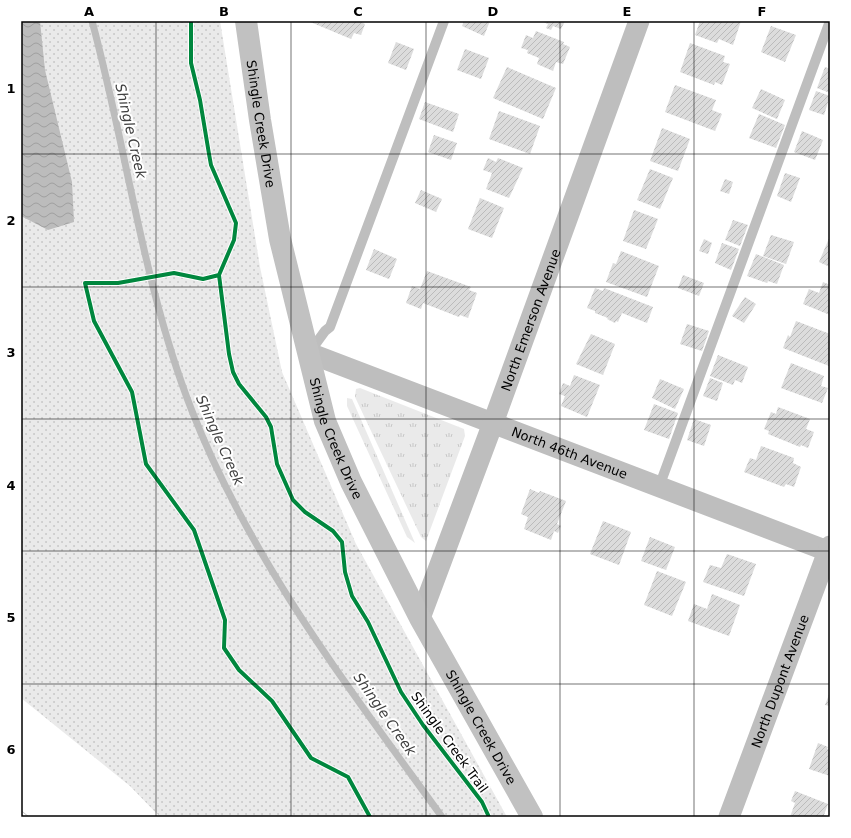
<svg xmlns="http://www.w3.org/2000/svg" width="851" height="838" font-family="'DejaVu Sans',sans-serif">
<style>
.grass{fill:url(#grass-tufts)}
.park{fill:url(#park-dots)}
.water{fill:url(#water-waves)}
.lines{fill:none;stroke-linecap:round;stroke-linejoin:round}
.stream{stroke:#bcbcbc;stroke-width:7}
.building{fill:url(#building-hatch)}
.lane{stroke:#bebebe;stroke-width:10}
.street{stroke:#bebebe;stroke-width:21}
.secondary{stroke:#c1c1c1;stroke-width:22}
.rail-casing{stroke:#bdbdbd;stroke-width:4.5}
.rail{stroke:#fff;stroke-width:3;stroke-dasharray:9;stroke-linecap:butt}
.cycleway-casing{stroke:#fff;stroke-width:6}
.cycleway{stroke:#00873e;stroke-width:4}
.grid{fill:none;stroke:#000;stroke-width:1;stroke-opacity:0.55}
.labels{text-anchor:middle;stroke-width:4;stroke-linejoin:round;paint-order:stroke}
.street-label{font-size:13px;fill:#000;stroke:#fff}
.water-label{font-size:14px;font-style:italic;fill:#404040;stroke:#fff}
.neatline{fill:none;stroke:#000;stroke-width:1.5}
.grid-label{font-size:13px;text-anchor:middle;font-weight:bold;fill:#000}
</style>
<defs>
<pattern id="grass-tufts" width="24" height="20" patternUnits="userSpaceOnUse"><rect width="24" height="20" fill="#eaeaea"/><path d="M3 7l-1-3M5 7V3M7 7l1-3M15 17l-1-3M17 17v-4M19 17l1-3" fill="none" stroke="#c7c7c7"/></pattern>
<pattern id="park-dots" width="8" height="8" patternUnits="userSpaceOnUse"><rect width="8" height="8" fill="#eaeaea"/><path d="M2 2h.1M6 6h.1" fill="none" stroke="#c7c7c7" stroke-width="1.8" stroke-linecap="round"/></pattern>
<pattern id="water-waves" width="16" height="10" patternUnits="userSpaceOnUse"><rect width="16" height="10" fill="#bcbcbc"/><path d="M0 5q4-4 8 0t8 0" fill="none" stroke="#a0a0a0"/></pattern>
<pattern id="building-hatch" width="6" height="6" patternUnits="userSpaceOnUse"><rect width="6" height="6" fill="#dcdcdc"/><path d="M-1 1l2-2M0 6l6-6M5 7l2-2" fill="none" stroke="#bbb"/></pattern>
</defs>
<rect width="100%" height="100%" fill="#fff"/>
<path class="grass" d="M360,388l104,41 1,7 -39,105 -5,-4 -66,-140 1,-8z
M347,398l5,1 63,144 -8,-6 -60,-131z"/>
<path class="park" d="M21,21h199l40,246 22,105 74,172 151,273h-347l-30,-31 -109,-88z"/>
<path class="water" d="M21,21h19l5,49 27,112 2,40 -26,8 -27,-14z"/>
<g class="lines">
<path class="stream" d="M92,21c35,129 51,265 100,390 58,149 157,277 250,406"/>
</g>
<path class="building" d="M308,21h51l6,3 -4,11 -7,-2 -3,6z
M464,21h26l-6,15 -22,-10z
M541,21h24l-4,8 -8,-3 -2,4 -5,-2 2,-4z
M700,21h41l-8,24 -14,-6 -2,4 -22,-8z
M771,26l25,9 -11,27 -24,-10z
M536,31l28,11 -1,2 7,3 -7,17 -7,-2 -3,9 -16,-7 2,-6 -12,-5 1,-3 -7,-2 5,-13 7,3z
M396,42l18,7 -8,21 -18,-7z
M690,43l35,13 -2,6 7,2 -8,21 -7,-3 -1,3 -34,-13z
M465,49l24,9 -8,21 -24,-9z
M507,67l49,21 -13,31 -50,-21z
M825,67l5,2v24l-13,-5z
M675,85l41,15 -4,10 10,4 -7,17 -50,-19z
M761,89l24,11 -8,19 -25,-11z
M816,91l14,5 -6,19 -15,-5z
M425,102l34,12 -6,18 -34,-13z
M499,111l41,15 -10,28 -41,-15z
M759,114l26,11 -9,23 -27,-10z
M662,128l28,11 -12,32 -28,-10z
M802,131l21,9 -8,20 -21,-8z
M434,135l23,8 -6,17 -23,-8z
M488,158l8,4 2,-4 25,10 -14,30 -23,-9 6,-16 -9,-3z
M650,169l23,9 -13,31 -23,-9z
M785,173l15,5 -9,24 -14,-6z
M725,179l8,3 -4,12 -9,-3z
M421,190l21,9 -6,13 -21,-9z
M480,198l24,10 -12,30 -24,-9z
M634,210l24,9 -12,30 -23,-8z
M733,220l15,5 -8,21 -15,-6z
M771,235l23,7 -8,22 -23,-8z
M830,236v31l-11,-5z
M704,239l8,4 -4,11 -9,-3z
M722,243l17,6 -8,21 -16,-7z
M374,249l23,10 -8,20 -23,-9z
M621,251l38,15 -12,31 -41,-15 7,-19 3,1z
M756,254l28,11 -7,19 -9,-3 -1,2 -20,-7z
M427,271l44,16 -2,3 8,3 -9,25 -8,-3 -1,2 -36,-14 -2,6 -15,-6 6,-17 8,3z
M683,275l21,8 -5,13 -21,-8z
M823,282l7,3v30l-27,-11 6,-15 10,4z
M595,288l8,3 1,-3 49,19 -6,16 -25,-10 -4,9 -2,-1 -1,2 -8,-4 1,-1 -13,-5v-2l-8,-3z
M745,297l11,7 -12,19 -12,-7z
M796,321l34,13 -1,32 -46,-18 5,-13 2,2z
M687,324l22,7 -7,20 -22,-7z
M591,334l24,10 -12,31 -27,-11z
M718,355l30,12 -6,16 -7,-3 -2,5 -23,-9z
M791,363l33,13 -3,10 7,2 -6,15 -41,-15z
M574,375l26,10 -13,32 -26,-11 4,-10 -6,-2 4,-11 7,3z
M710,378l13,5 -6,18 -14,-5z
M660,379l24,10 -9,20 -23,-11z
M654,404l24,9 -9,26 -25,-9z
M778,407l32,12 -4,10 8,3 -6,16 -7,-3 -1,2 -32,-13 1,-3 -5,-2 7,-17 5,2z
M694,419l17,6 -7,21 -17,-6z
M761,446l33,12 -1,5 8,4 -7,20 -8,-3 -2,3 -40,-15 6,-14 6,2z
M530,489l9,4 1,-2 26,10 -9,23 4,2 -3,7 -4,-2 -3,9 -27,-11 4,-12 -7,-3z
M603,521l28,11 -12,33 -29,-11z
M650,537l25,10 -9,23 -25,-9z
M727,554l29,10 -12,32 -41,-14 7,-17 11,3z
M657,571l29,11 -14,34 -28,-11z
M712,594l28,11 -11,31 -41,-15 6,-17 13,5z
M830,692v14l-5,-1z
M818,743l10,4 -1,2 3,1v26l-21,-7z
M795,791l33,13 -4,11 4,2h-38l5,-14 -4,-2z"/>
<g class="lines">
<path class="lane" d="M309,353l16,-22 5,-4 114,-306
M659,487l171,-466"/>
<g class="street">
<path id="s1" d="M309,353l521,199"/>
<path id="s2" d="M420,618l73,-195 146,-402"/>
<path id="s3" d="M729,817l101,-271"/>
</g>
<path class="secondary" id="s4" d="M246,21l14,99 20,119 45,182 26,61 69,136 112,199"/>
<g class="rail-casing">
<path id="rail" d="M21,813l5,4"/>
</g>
<use href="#rail" class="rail"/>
<g class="cycleway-casing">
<path id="cycleway" d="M191,21v42l9,37 9,54 2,11 25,58 -2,17 -15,35 10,79 4,18 6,12 27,33 5,10 6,37 16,36 12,12 28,19 9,11 3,30 7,24 16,26 33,70 22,33 59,77 7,15
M219,275l-16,4 -29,-6 -56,10h-33l9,38 38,71 14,72 48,66 31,90 -1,28 15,22 33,31 39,57 37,19 22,40"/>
</g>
<use href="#cycleway" class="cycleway"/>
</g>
<path class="grid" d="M156,21v796M291,21v796M426,21v796M560,21v796M694,21v796M21,154h809M21,287h809M21,419h809M21,551h809M21,684h809"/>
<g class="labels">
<g class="street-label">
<text dy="5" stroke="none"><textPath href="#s4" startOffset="104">Shingle Creek Drive</textPath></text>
<text dy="5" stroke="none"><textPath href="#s2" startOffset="318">North Emerson Avenue</textPath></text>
<text dy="5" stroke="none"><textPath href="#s4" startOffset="428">Shingle Creek Drive</textPath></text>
<text dy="5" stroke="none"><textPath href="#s1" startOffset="279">North 46th Avenue</textPath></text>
<text dy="5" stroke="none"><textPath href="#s3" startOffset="145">North Dupont Avenue</textPath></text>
<text dy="5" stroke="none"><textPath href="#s4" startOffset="752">Shingle Creek Drive</textPath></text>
<text transform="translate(450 742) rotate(54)" y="5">Shingle Creek Trail</text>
</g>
<g class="water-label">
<text transform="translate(131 131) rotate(77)" y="5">Shingle Creek</text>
<text transform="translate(220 440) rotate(66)" y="5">Shingle Creek</text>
<text transform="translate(385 714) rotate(55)" y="5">Shingle Creek</text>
</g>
</g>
<rect width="851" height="838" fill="none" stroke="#ffffff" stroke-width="44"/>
<rect x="22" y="22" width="807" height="794" class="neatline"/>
<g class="grid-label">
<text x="89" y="16">A</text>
<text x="224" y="16">B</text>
<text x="358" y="16">C</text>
<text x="493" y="16">D</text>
<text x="627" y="16">E</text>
<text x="762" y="16">F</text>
<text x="11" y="93">1</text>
<text x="11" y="225">2</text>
<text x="11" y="357">3</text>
<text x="11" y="490">4</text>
<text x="11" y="622">5</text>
<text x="11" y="754">6</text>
</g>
</svg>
